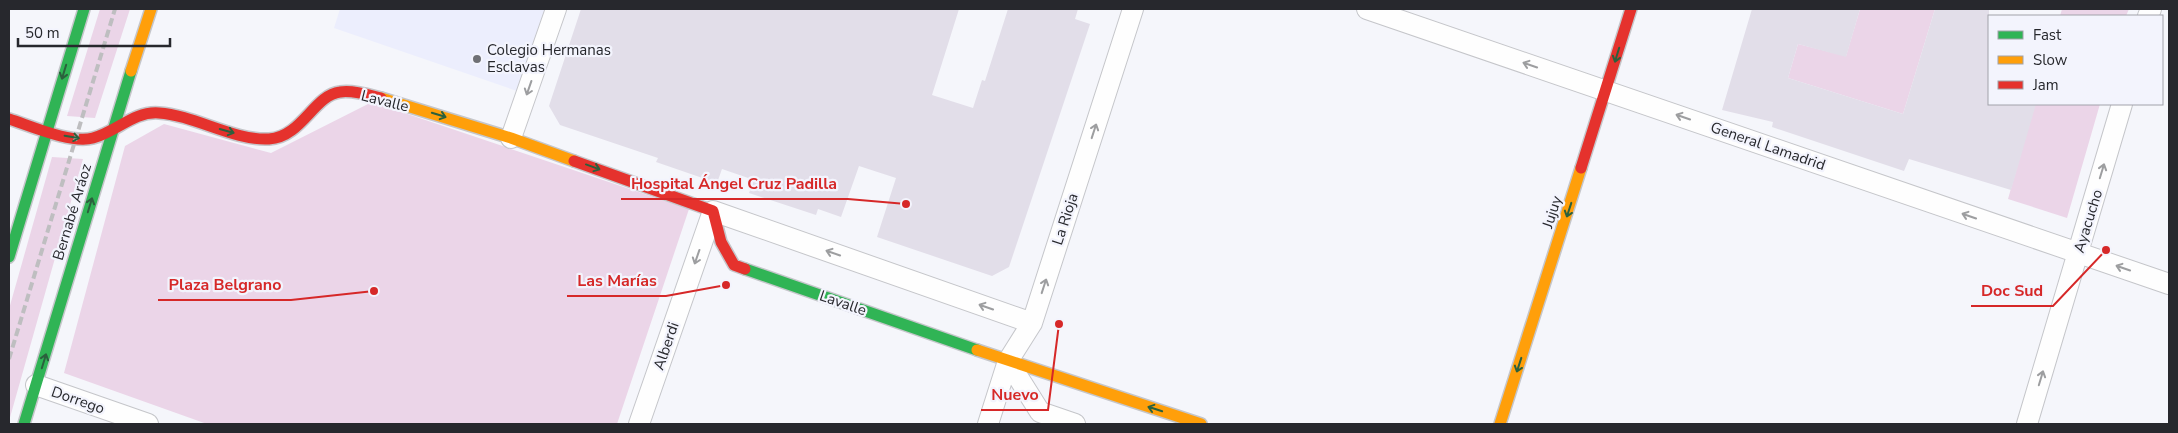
<svg xmlns="http://www.w3.org/2000/svg" width="2178" height="433" font-family="'Nunito Sans',sans-serif">
<style>
.built{fill:#eceefd}
.green{fill:#ebd5e8}
.building{fill:#e2dee9}
.lines{fill:none;stroke-linecap:round;stroke-linejoin:round}
.street-casing{stroke:#c5c6ca;stroke-width:22}
.fast-casing{stroke:#c5c6ca;stroke-width:14}
.slow-casing{stroke:#c5c6ca;stroke-width:14}
.jam-casing{stroke:#c5c6ca;stroke-width:14}
.street{stroke:#fefefe;stroke-width:20}
.fast{stroke:#30b455;stroke-width:11}
.slow{stroke:#ff9f0a;stroke-width:11}
.jam{stroke:#e5322d;stroke-width:11}
.rail{stroke:#bebec0;stroke-width:4;stroke-dasharray:8 4;stroke-linecap:butt}
.oneway{stroke:#2b603d}
.oneway2{stroke:#9d9ea0}
.poi-dot{fill:#6f7075;stroke:#f3f4fd;stroke-width:2}
.labels{text-anchor:middle;stroke-width:4.5;stroke-linejoin:round;paint-order:stroke}
.poi-label{font-size:15px;fill:#27282d;stroke:#f3f4fd;text-anchor:start}
.street-label{font-size:15px;fill:#27282d;stroke:#f3f4fd}
.leader{fill:none;stroke:#d62828;stroke-width:2}
.callout-dot{fill:#d62828;stroke:#f3f4fd;stroke-width:2}
.callout-label{font-size:16px;text-anchor:middle;font-weight:bold;fill:#d62828;stroke:#f3f4fd;stroke-width:4.5;stroke-linejoin:round;paint-order:stroke}
</style>
<rect width="100%" height="100%" fill="#f5f6fb"/>
<path class="built" d="M340,9h206l-29,82 -183,-63z"/>
<path class="green" d="M100,9h30l-35,109 -28,-2z
M1860,9h75l-32,105 -115,-36 10,-34 48,12z
M2062,9h67l-3,7h-66z
M372,102l317,107 -72,215h-410l-143,-51 61,-227 39,-22 107,29z
M2035,104h65l-33,114 -59,-19z
M52,157l31,2 -74,262v-112z"/>
<path class="building" d="M581,9h378l-27,86 41,13 9,-28 3,1 23,-72h70l-3,10 15,5 -81,243 -17,9 -115,-39 19,-59 -37,-12 -18,51 -23,-8 -2,6 -67,-22 5,-13 -32,-11 -5,14 -61,-21 2,-4 -98,-33 -11,-19z
M1752,9h108l-14,48 -48,-13 -10,34 115,36 32,-105h54v95h47l-25,86 -102,-31 -5,12 -132,-44 1,-5 -51,-12z"/>
<g class="lines">
<g class="street-casing">
<path id="street" d="M1367,9l802,275
M2148,16l3,-7
M511,138l45,-129
M1008,361l32,51 35,12
M36,385l112,39
M639,424l74,-213 319,112
M988,424l20,-63 24,-38 101,-314
M2027,424l95,-320"/>
</g>
<g class="fast-casing">
<path id="fast" d="M9,257l75,-248
M745,269l232,81
M24,424l107,-353"/>
</g>
<g class="slow-casing">
<path id="slow" d="M131,71l20,-62
M381,98l130,40 63,23
M977,350l224,74
M1500,424l81,-256"/>
</g>
<g class="jam-casing">
<path id="jam" d="M9,119c22,7 62,25 84,19 24,-6 40,-27 66,-25 35,2 75,28 110,26 33,-2 45,-44 71,-47 13,-2 29,3 41,6
M574,161l139,50 8,31 13,23 11,4
M1581,168l50,-159"/>
</g>
<use href="#street" class="street"/>
<use href="#fast" class="fast"/>
<use href="#slow" class="slow"/>
<use href="#jam" class="jam"/>
<path class="rail" d="M9,359l106,-350"/>
</g>
<defs><path id="oneway-shaft" d="M-6 0H5M1.5-3L5.5 0L1.5 3" fill="none" stroke-width="1.6" stroke-linecap="round" stroke-linejoin="round" transform="scale(1.25)"/></defs>
<g class="oneway">
<use href="#oneway-shaft" transform="translate(1617 55) rotate(107)"/>
<use href="#oneway-shaft" transform="translate(64 72) rotate(107)"/>
<use href="#oneway-shaft" transform="translate(439 115) rotate(17)"/>
<use href="#oneway-shaft" transform="translate(227 131) rotate(16)"/>
<use href="#oneway-shaft" transform="translate(72 137) rotate(10)"/>
<use href="#oneway-shaft" transform="translate(593 167) rotate(20)"/>
<use href="#oneway-shaft" transform="translate(90 205) rotate(-73)"/>
<use href="#oneway-shaft" transform="translate(1569 210) rotate(108)"/>
<use href="#oneway-shaft" transform="translate(44 361) rotate(-73)"/>
<use href="#oneway-shaft" transform="translate(1519 365) rotate(108)"/>
<use href="#oneway-shaft" transform="translate(1155 409) rotate(-162)"/>
</g>
<g class="oneway2">
<use href="#oneway-shaft" transform="translate(1530 65) rotate(-161)"/>
<use href="#oneway-shaft" transform="translate(529 88) rotate(109)"/>
<use href="#oneway-shaft" transform="translate(1683 117) rotate(-161)"/>
<use href="#oneway-shaft" transform="translate(1094 131) rotate(-72)"/>
<use href="#oneway-shaft" transform="translate(2102 171) rotate(-73)"/>
<use href="#oneway-shaft" transform="translate(1969 216) rotate(-161)"/>
<use href="#oneway-shaft" transform="translate(833 253) rotate(-161)"/>
<use href="#oneway-shaft" transform="translate(697 257) rotate(109)"/>
<use href="#oneway-shaft" transform="translate(2123 268) rotate(-161)"/>
<use href="#oneway-shaft" transform="translate(1044 286) rotate(-72)"/>
<use href="#oneway-shaft" transform="translate(986 307) rotate(-161)"/>
<use href="#oneway-shaft" transform="translate(2041 378) rotate(-73)"/>
</g>
<circle class="poi-dot" cx="477" cy="59" r="5"/>
<g class="labels">
<g class="poi-label">
<text x="487" y="55">Colegio Hermanas<tspan x="487" dy="17">Esclavas</tspan></text>
</g>
<g class="street-label">
<text transform="translate(385 101) rotate(14)" y="5">Lavalle</text>
<text transform="translate(1768 146) rotate(19)" y="5">General Lamadrid</text>
<text transform="translate(72 212) rotate(-73)" y="5">Bernabé Aráoz</text>
<text transform="translate(1552 212) rotate(-72)" y="5">Jujuy</text>
<text transform="translate(1065 219) rotate(-72)" y="5">La Rioja</text>
<text transform="translate(2088 221) rotate(-73)" y="5">Ayacucho</text>
<text transform="translate(843 303) rotate(19)" y="5">Lavalle</text>
<text transform="translate(666 346) rotate(-71)" y="5">Alberdi</text>
<text transform="translate(78 400) rotate(19)" y="5">Dorrego</text>
</g>
</g>
<path class="leader" d="M906 204L848 199H621M726 285L666 296H567M374 291L291 300H158M2106 250L2053 306H1971M1059 324L1048 410H981"/>
<g class="callout-dot">
<circle cx="906" cy="204" r="5"/>
<circle cx="726" cy="285" r="5"/>
<circle cx="374" cy="291" r="5"/>
<circle cx="2106" cy="250" r="5"/>
<circle cx="1059" cy="324" r="5"/>
</g>
<g class="callout-label">
<text x="734" y="189">Hospital Ángel Cruz Padilla</text>
<text x="617" y="286">Las Marías</text>
<text x="225" y="290">Plaza Belgrano</text>
<text x="2012" y="296">Doc Sud</text>
<text x="1015" y="400">Nuevo</text>
</g>
<rect width="2178" height="433" fill="none" stroke="#27282d" stroke-width="20"/>
<rect x="1988" y="15" width="175" height="90" fill="#f3f4fd" stroke="#a1a2aa"/>
<rect x="1998" y="31" width="25" height="8" fill="#30b455" stroke="#a1a2aa"/>
<text x="2033" y="40" font-size="15" fill="#27282d">Fast</text>
<rect x="1998" y="56" width="25" height="8" fill="#ff9f0a" stroke="#a1a2aa"/>
<text x="2033" y="65" font-size="15" fill="#27282d">Slow</text>
<rect x="1998" y="81" width="25" height="8" fill="#e5322d" stroke="#a1a2aa"/>
<text x="2033" y="90" font-size="15" fill="#27282d">Jam</text>
<path d="M18 38v8h152v-8" fill="none" stroke="#27282d" stroke-width="2.5"/>
<text x="25" y="38" font-size="15" fill="#27282d" stroke="#f3f4fd" stroke-width="4" paint-order="stroke">50 m</text>
</svg>
